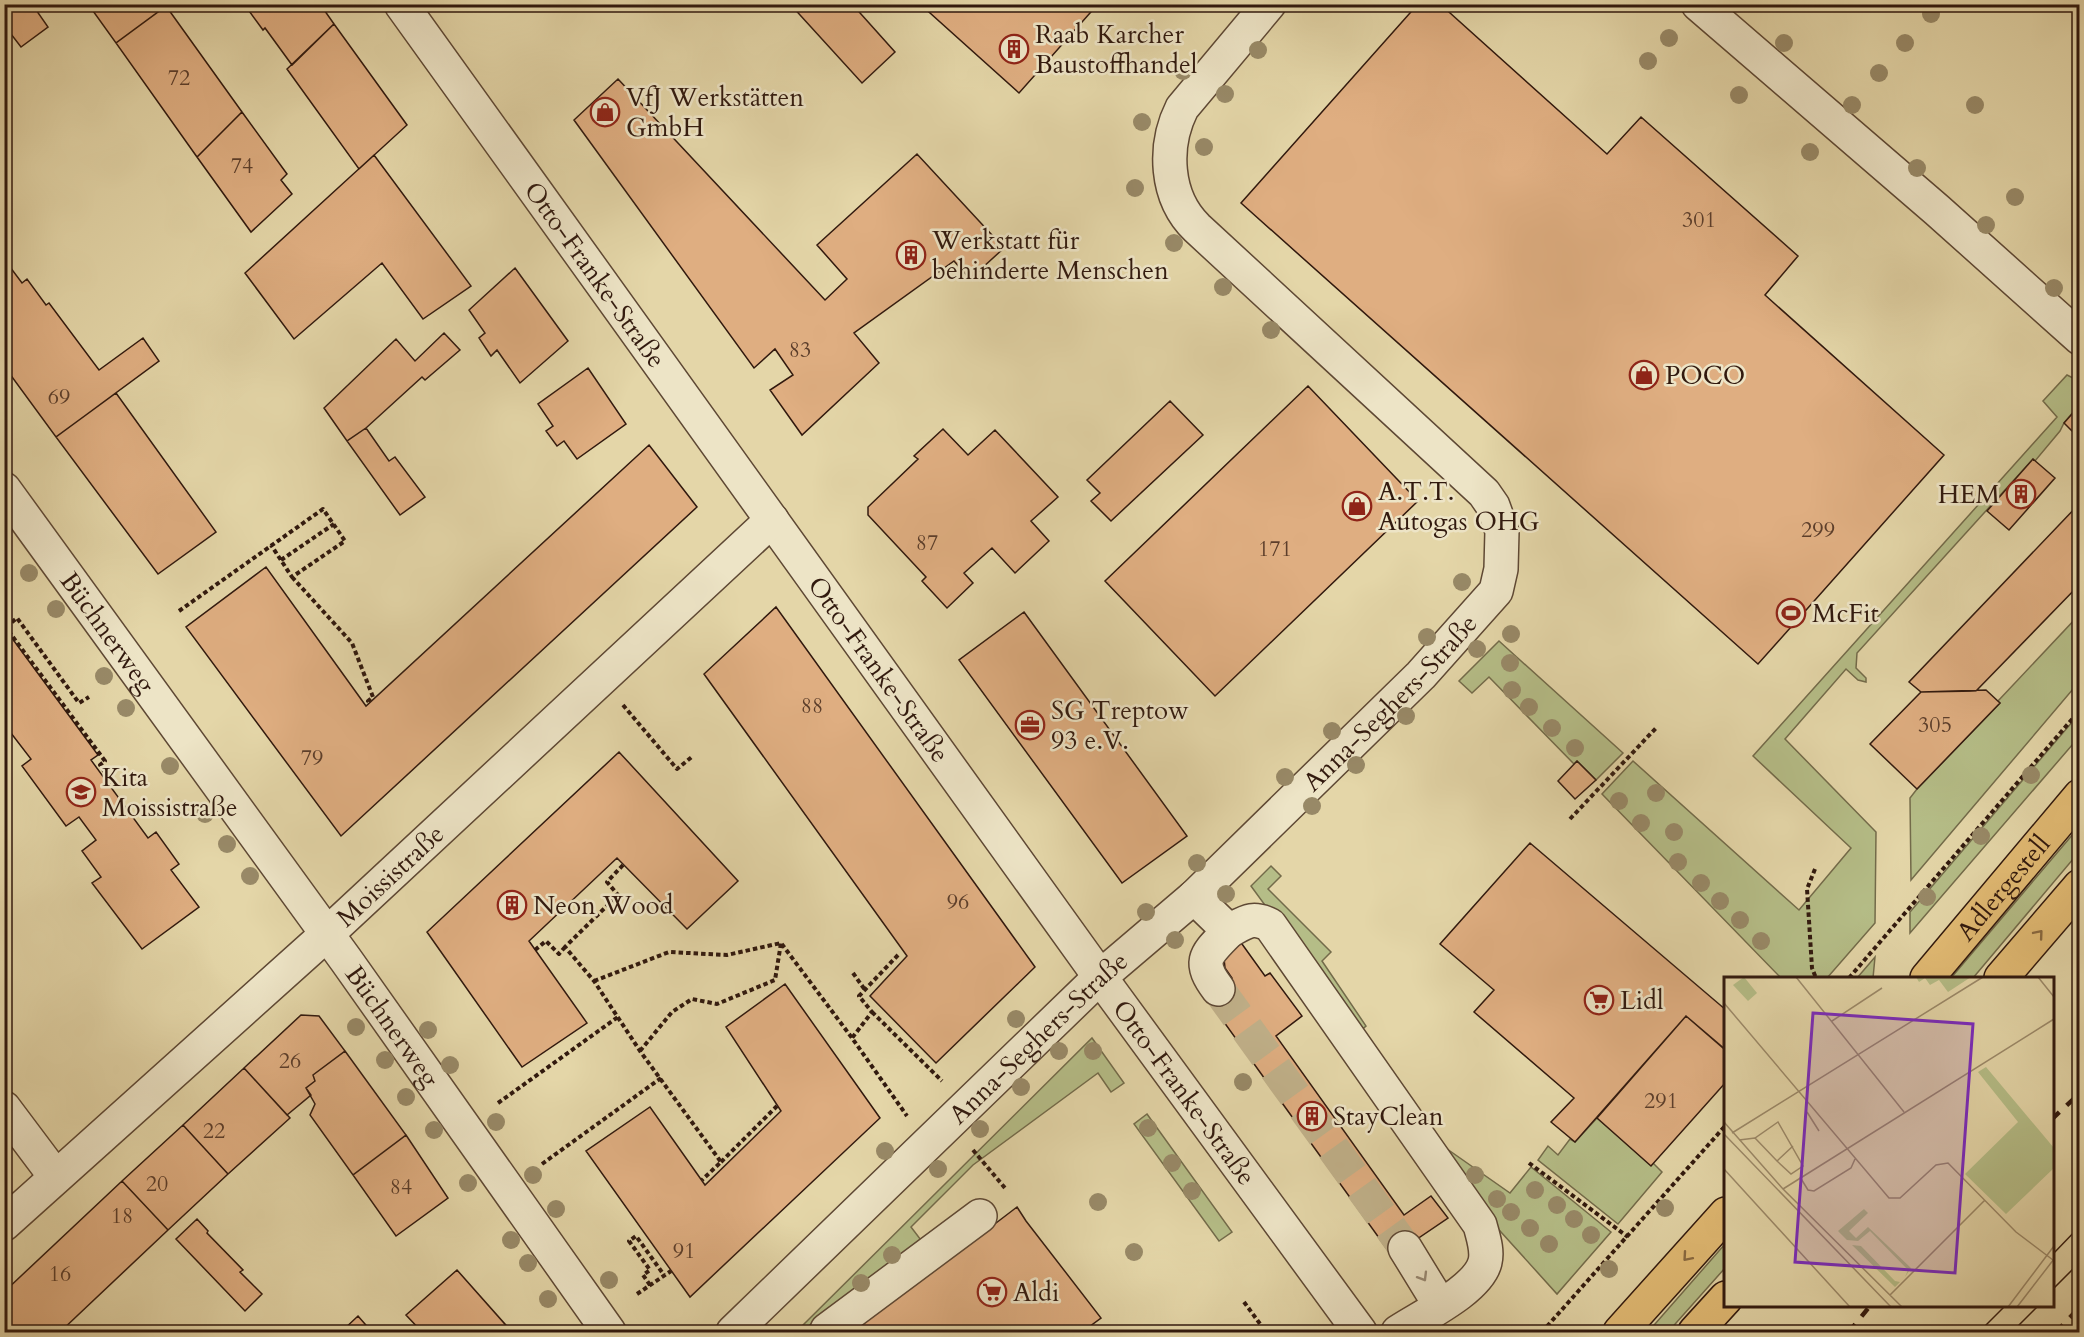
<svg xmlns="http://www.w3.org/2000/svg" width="2084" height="1337" font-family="Cardo,serif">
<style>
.green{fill:#b5bd87;stroke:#736b4a;stroke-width:1.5}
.building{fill:#dfae81;stroke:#31190e;stroke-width:1.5}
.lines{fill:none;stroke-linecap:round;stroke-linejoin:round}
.minor-tunnel{stroke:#c0b089;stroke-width:33;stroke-dasharray:33 16;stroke-linecap:butt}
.minor-casing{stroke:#5e4834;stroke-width:36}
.major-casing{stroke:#31190e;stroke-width:36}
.path{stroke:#31190e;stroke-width:4;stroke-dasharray:4.5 3;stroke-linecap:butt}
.minor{stroke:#ede4c6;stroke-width:33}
.major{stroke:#e2bb74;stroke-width:33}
.tram{stroke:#31190e;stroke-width:1.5}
.rail{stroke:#31190e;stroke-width:4.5;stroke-dasharray:10 10;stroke-linecap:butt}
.tree{fill:#988967}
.oneway{stroke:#8a6a41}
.oneway2{stroke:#988973}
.labels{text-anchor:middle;stroke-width:5;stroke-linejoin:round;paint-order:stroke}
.number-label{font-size:22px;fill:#5c3e2b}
.poi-label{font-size:26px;fill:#31190e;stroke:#ede4c6;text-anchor:start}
.street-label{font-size:26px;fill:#31190e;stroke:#ede4c6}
.inset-road{fill:none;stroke:#9c8a6a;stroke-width:1.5}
.view{fill:#7b2cbf;fill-opacity:0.15;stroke:#7b2cbf;stroke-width:3}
.inset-edge{fill:none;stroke:#31190e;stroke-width:3}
</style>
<rect width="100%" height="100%" fill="#e4d6a8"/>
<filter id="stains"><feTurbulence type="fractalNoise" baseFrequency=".00333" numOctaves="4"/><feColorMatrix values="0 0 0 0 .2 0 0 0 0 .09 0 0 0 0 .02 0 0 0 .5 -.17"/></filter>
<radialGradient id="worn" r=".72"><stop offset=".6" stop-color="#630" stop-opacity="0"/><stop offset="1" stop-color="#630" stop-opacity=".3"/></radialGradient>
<path class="green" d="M2067,375l12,6v24l-15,18 -4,8 -25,30 -2,-2 -176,194 -1,15 10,10v4l-8,-2 -12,-11 -61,70 91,93 -1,91 -48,55h-46l-179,-184 31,-33 166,149 52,-62 -98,-92 304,-339 -14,-16z
M2079,615v67l-168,198 -1,-82 7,-9 83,-86 -2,-2z
M1499,641l124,112 -27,27 -19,-19 -3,3 -85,-87 -17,16 -13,-12z
M2079,714v23l-169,196v-21z
M2079,827v25l-106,126h-22z
M1271,866l10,10 -13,13 63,63 -9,9 44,65 -8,7 -107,-147z
M1875,957l-2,21h-16z
M1092,1038l32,45 -13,9 -13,-19 -125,92 -62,62 13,17 -124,88h-4z
M1147,1114l85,118 -13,9 -85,-117z
M1597,1118l54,47 2,-2 9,9 -44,52 -80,-64 10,-14 10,9 12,-16 5,3z
M1430,1137l80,56 21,-26 80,65 -54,62 -66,-73z
M1725,1244v24l-57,64h-20z"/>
<path class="building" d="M4,4h28l16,23 -27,20 -17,-22z
M88,4h78v2l-50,37z
M244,4h76l14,20 -42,41 -27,-37 -2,2z
M790,4h62l43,48 -33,31z
M920,4h178l-79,89z
M1418,4h22l167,150 34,-37 157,139 -33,39 179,160 -186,209 -517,-461z
M166,6l76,106 -45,45 -81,-114z
M334,24l73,101 -48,44 -72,-100z
M2080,33v11l-6,-5z
M618,79l207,221 22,-21 -30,-34 100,-91 87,94 -34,31 -16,-18 -100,72 25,30 -77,72 -32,-45 23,-15 -18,-26 -21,19 -180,-248z
M242,112l45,62 -6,6 11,14 -41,38 -54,-75z
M374,155l97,131 -48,33 -41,-56 -88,76 -49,-66z
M4,259l18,24 5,-4 19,26 3,-2 50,67 44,-32 16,23 -103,76 -52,-71z
M515,268l53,73 -48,42 -23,-33 -6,6 -12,-18 6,-5 -16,-23z
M444,333l16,17 -35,30 -3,-3 -56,51 -19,13 -23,-33 72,-69 19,22z
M588,368l38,56 -49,35 -13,-18 -7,5 -11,-15 7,-5 -15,-22z
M1308,386l110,115 -203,195 -110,-115z
M116,393l100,139 -58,42 -102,-137z
M1170,401l33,34 -92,86 -20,-20 9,-8 -13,-13z
M2080,405v22l-6,6 -10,-10z
M366,428l23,33 6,-4 30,40 -25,18 -53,-74z
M943,429l25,26 27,-25 63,67 -27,24 18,20 -34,32 -23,-25 -28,25 9,10 -26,25 -25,-27 4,-4 -58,-62v-8l50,-48 -4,-3z
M649,445l48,62 -356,329 -155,-209 80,-60 100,139z
M2033,459l22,19 -46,52 -22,-19z
M2080,503v81l-104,107 -55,1 -12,-10z
M776,607l259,360 -99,96 -66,-67 37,-40 -203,-282z
M1024,612l163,224 -65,47 -163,-223z
M6,630l92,125 -7,5 57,78 8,-6 23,32 -8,6 28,37 -57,42 -50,-66 9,-6 -19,-26 14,-11 -17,-23 -13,9 -44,-60 9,-7 -27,-35z
M1986,690l14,13 -83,86 -47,-45 51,-52z
M619,752l119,129 -51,48 -70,-71 -88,83 58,82 -65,44 -95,-135z
M1577,761l19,19 -21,19 -17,-18z
M1530,843l196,167v35l-3,3 -37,-32 -111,126 -24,-20 23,-24 -100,-86 20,-22 -54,-46z
M1230,942l12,2 23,32 5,-3 32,43 -26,20 128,179 27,-19 17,22 -56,38 -186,-259 26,-19 -7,-10 -2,-19z
M785,984l95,134 -190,179 -104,-146 64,-44 55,78 76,-74 -55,-84z
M301,1015l18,1 26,35 -32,24 2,6 -9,7 5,7 -24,20 -43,-47z
M1686,1016l40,34v32l-75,84 -54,-48z
M345,1051l61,84 -53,40 -43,-60 5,-11 -9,-16 9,-7 -2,-6z
M244,1068l46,50 -62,56 -45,-49z
M183,1125l45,49 -60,56 -46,-49z
M406,1135l42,63 -52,38 -43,-61z
M122,1181l46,49 -108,102h-56v-40z
M1017,1207l9,14 75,97 -19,14h-235l94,-67z
M197,1219l11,12 -1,2 36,37 -3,2 22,22 -17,17 -69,-72z
M457,1270l55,62h-90l-16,-17z
M358,1316l14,16h-31z
M811,1325l5,7h-16z"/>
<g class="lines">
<path class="minor-tunnel" d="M1218,989l187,259"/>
<g class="minor-casing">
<g id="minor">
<path id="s1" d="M401,4l699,973 260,355"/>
<path d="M1698,4l239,206 143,128"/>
<path id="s2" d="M4,489l342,471 263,372"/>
<path d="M1194,897l35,34c17,-9 23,-15 41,-6l210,300c3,12 8,25 5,37 -7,28 -63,54 -87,70"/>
<path d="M1218,989c-22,-29 -11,-35 11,-58"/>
<path d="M4,1108l51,68"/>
<path id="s3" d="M4,1224l323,-290 445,-414"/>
<path d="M1405,1248l35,57"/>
<path d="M827,1330l153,-114"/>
<path id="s4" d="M733,1332l367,-355 94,-80 227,-222 75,-84 5,-22 1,-38 -9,-25 -9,-13 -287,-265c-32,-31 -34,-82 -15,-120l87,-104"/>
</g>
</g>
<g class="major-casing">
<g id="major">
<path id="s5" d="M1927,978l153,-182"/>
<path d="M2001,978l79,-92"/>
<path d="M1620,1332l106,-118"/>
<path d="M1695,1332l31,-34"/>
</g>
</g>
<path class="path" d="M281,560l53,-36
M292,577l60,66 21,54 -5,4 2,2
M179,611l144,-102 22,32 -53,36 -21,-32
M4,625l101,136 -5,4 12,18 -3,2
M6,627l11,-9 62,85 10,-6
M623,705l54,64 16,-13
M1570,819l86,-91
M623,865l-16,17 11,13 -53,52 29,34 46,70 81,111 -19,18
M1815,869l-8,20 5,79 4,10
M535,950l11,-9 13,13 6,-7
M898,955l-39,41 13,16 -20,26 55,78
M853,973l12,17
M1849,978l231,-268
M594,981l75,-29 58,3 54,-12 71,95
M872,1012l70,69
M640,1051l32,-39 20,-13 25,5 58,-24 6,-37
M498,1103l120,-86
M973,1150l32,38
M721,1162l56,-56
M1529,1163l99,74
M542,1164l119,-86
M650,1285l-7,-10 7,-5 -21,-29 7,-5 28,39
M637,1294l34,-23
M1244,1302l22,30
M1542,1332l184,-207"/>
<use href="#minor" class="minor"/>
<use href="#major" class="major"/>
<path class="tram" d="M2052,1255l28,-29
M2052,1290l28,-28
M1979,1332l26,-26
M2012,1332l26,-26"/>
<path class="rail" d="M2052,1119l28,-26
M1849,1332l21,-26
M2056,1332l24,-25"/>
</g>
<g class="tree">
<circle cx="1931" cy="14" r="9"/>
<circle cx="1669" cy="38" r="9"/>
<circle cx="1784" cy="43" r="9"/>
<circle cx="1905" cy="43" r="9"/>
<circle cx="1258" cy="50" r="9"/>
<circle cx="1648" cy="61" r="9"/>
<circle cx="1183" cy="71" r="9"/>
<circle cx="1879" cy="73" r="9"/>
<circle cx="1225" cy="94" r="9"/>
<circle cx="1739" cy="95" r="9"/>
<circle cx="1852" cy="105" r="9"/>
<circle cx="1975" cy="105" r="9"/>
<circle cx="1142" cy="122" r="9"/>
<circle cx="1204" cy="147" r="9"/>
<circle cx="1810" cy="152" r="9"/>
<circle cx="1917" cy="168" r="9"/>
<circle cx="1135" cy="188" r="9"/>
<circle cx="2015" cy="197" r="9"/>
<circle cx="1986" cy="225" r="9"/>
<circle cx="1174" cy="243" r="9"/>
<circle cx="1223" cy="287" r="9"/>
<circle cx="2054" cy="288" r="9"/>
<circle cx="1271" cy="330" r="9"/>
<circle cx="29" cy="573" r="9"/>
<circle cx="1462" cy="582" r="9"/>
<circle cx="56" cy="609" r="9"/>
<circle cx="1511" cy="634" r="9"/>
<circle cx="1427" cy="637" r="9"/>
<circle cx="1477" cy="649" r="9"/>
<circle cx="1510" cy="663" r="9"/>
<circle cx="104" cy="676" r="9"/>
<circle cx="1512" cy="690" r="9"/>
<circle cx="1529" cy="707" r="9"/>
<circle cx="126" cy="708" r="9"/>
<circle cx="1406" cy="716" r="9"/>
<circle cx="1552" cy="728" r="9"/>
<circle cx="1332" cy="731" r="9"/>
<circle cx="1575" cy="748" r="9"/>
<circle cx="1356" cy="765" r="9"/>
<circle cx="170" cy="766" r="9"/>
<circle cx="2031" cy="775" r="9"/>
<circle cx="1285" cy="777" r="9"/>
<circle cx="1656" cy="793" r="9"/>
<circle cx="1619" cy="801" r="9"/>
<circle cx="1312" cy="806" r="9"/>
<circle cx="205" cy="814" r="9"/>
<circle cx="1641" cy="823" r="9"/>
<circle cx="1674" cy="832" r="9"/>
<circle cx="1981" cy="836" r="9"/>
<circle cx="227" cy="844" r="9"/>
<circle cx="1678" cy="862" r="9"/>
<circle cx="1197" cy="863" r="9"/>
<circle cx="250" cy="876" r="9"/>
<circle cx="1701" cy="883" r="9"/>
<circle cx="1226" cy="894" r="9"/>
<circle cx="1927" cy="897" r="9"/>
<circle cx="1720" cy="901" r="9"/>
<circle cx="1146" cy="912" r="9"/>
<circle cx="1740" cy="920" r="9"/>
<circle cx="1175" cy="940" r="9"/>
<circle cx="1761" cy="941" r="9"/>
<circle cx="1016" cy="1019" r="9"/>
<circle cx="356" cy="1027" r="9"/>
<circle cx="428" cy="1030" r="9"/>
<circle cx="1059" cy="1051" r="9"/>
<circle cx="1093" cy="1051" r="9"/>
<circle cx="385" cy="1060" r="9"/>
<circle cx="450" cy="1065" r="9"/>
<circle cx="1243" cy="1082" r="9"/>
<circle cx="1021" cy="1087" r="9"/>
<circle cx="406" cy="1097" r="9"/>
<circle cx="496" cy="1122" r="9"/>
<circle cx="1148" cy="1128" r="9"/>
<circle cx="980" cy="1129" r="9"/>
<circle cx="434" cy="1130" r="9"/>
<circle cx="885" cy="1151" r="9"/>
<circle cx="1172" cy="1163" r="9"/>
<circle cx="938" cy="1169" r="9"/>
<circle cx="533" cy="1175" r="9"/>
<circle cx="1475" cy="1175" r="9"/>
<circle cx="468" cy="1183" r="9"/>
<circle cx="1535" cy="1190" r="9"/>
<circle cx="1192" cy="1191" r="9"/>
<circle cx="1497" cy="1199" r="9"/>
<circle cx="1098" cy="1202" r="9"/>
<circle cx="1557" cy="1205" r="9"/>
<circle cx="1665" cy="1208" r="9"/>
<circle cx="556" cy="1209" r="9"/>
<circle cx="1511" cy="1212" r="9"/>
<circle cx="1574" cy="1219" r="9"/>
<circle cx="1530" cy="1228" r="9"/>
<circle cx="1591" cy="1235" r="9"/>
<circle cx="511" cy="1240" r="9"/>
<circle cx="1549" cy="1244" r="9"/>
<circle cx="1134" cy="1252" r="9"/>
<circle cx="892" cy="1255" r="9"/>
<circle cx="528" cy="1263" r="9"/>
<circle cx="1609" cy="1269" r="9"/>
<circle cx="609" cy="1280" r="9"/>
<circle cx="861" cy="1283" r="9"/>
<circle cx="548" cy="1299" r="9"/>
</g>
<defs><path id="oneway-chevron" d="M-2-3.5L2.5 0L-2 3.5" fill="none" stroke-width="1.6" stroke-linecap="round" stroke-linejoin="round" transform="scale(1.5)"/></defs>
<g class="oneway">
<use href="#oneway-chevron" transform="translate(2039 934) rotate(-50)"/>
<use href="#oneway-chevron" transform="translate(1687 1257) rotate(131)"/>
</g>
<use class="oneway2" href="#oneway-chevron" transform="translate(1423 1277) rotate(59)"/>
<defs>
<g id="building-ring" transform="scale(1.5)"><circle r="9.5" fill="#ede4c6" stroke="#8f2418" stroke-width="1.5"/><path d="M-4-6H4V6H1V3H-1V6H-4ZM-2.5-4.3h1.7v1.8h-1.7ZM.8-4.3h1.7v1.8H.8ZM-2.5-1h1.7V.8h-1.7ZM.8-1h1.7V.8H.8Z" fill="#8f2418"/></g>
<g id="shop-ring" transform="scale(1.5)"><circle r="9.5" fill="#ede4c6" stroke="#8f2418" stroke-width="1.5"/><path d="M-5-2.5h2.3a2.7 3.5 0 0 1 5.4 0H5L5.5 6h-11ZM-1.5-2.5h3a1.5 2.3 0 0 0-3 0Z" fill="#8f2418"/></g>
<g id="stadium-ring" transform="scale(1.5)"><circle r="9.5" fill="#ede4c6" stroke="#8f2418" stroke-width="1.5"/><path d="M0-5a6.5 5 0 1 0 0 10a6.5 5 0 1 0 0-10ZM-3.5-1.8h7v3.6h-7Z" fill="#8f2418"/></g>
<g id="office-ring" transform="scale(1.5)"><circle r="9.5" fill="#ede4c6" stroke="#8f2418" stroke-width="1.5"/><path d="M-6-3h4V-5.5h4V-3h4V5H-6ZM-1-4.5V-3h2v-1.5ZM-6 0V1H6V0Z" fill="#8f2418"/></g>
<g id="school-ring" transform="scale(1.5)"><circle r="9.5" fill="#ede4c6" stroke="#8f2418" stroke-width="1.5"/><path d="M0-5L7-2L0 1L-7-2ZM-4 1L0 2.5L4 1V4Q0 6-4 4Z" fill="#8f2418"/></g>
<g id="supermarket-ring" transform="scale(1.5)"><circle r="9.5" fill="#ede4c6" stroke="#8f2418" stroke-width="1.5"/><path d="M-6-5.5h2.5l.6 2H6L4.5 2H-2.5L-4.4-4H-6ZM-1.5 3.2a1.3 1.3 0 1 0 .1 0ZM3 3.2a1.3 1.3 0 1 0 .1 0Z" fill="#8f2418"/></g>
</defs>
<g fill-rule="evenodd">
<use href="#building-ring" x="1014" y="49"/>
<use href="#shop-ring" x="605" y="112"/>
<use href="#building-ring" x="911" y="255"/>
<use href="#shop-ring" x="1644" y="375"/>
<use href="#building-ring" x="2021" y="494"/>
<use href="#shop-ring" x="1357" y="506"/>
<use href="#stadium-ring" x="1791" y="613"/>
<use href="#office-ring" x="1030" y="725"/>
<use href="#school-ring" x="81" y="792"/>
<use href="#building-ring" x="512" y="905"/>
<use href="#supermarket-ring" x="1599" y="1000"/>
<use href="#building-ring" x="1312" y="1116"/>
<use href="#supermarket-ring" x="992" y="1292"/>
</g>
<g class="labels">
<g class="number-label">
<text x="179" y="85">72</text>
<text x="242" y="173">74</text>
<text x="1699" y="227">301</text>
<text x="800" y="357">83</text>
<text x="59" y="404">69</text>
<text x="1818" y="537">299</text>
<text x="927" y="550">87</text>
<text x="1275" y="556">171</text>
<text x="812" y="713">88</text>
<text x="1935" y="732">305</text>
<text x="312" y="765">79</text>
<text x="958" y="909">96</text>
<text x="290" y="1068">26</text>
<text x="1661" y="1108">291</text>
<text x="214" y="1138">22</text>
<text x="157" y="1191">20</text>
<text x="401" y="1194">84</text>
<text x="122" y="1223">18</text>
<text x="684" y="1258">91</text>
<text x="60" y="1281">16</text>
</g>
<g class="poi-label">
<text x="1035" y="43">Raab Karcher<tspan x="1035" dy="30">Baustoffhandel</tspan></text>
<text x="626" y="106">VfJ Werkstätten<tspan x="626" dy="30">GmbH</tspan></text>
<text x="932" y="249">Werkstatt für<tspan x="932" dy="30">behinderte Menschen</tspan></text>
<text x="1665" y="384">POCO</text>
<text x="1378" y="500">A.T.T.<tspan x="1378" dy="30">Autogas OHG</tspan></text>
<text x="2000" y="503" text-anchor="end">HEM</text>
<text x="1812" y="622">McFit</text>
<text x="1051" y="719">SG Treptow<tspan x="1051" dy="30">93 e.V.</tspan></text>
<text x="102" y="786">Kita<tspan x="102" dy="30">Moissistraße</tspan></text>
<text x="533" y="914">Neon Wood</text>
<text x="1620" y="1009">Lidl</text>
<text x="1333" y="1125">StayClean</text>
<text x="1013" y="1301">Aldi</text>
</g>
<g class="street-label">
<text dy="9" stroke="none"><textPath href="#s1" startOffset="333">Otto-Franke-Straße</textPath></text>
<text dy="9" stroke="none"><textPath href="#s2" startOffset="177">Büchnerweg</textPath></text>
<text dy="9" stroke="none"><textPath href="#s1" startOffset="819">Otto-Franke-Straße</textPath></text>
<text dy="9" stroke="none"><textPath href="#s4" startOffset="910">Anna-Seghers-Straße</textPath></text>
<text dy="9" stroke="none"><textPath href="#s3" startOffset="520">Moissistraße</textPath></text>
<text dy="9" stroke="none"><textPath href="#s5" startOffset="118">Adlergestell</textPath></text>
<text dy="9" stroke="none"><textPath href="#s2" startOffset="663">Büchnerweg</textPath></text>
<text dy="9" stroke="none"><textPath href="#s4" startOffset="424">Anna-Seghers-Straße</textPath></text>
<text dy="9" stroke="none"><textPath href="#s1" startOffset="1341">Otto-Franke-Straße</textPath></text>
</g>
</g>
<g transform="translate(1724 977)">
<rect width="330" height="330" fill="#e4d6a8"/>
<path d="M20,0l13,16 -9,8 -15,-16zM192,0h55l-23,15 -9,-12 -9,5 -5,-7 -6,4zM262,90l68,81v20l-48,46 -41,-40 53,-52 -40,-50zM140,232l4,4 -19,18 7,7 12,-11 43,41 -6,9 3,-7 -38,-39 -12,10 -11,-1 -9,-9zM128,268l9,1 34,35 5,1 -5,5z" fill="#b5bd87"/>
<path class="inset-road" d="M72,0l108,135M314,0l16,20M0,26l165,195h11l36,-33 12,-2 68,69 37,28M108,44l50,-33M83,135l12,19M0,145l59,67 119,118M8,156l251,-156M0,157l167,173M31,161l22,23 16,-15M15,163l16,-2 23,-16 25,44 -12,8 -14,-13M0,192l126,138M76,200l8,13 6,1 37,-23 4,-9M59,212l271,-170M166,318l95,-95M284,330l46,-61M293,330l37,-48"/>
<path class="view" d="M89,36l160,11 -18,249 -160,-11z"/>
<rect width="330" height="330" class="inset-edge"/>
</g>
<rect width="2084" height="1337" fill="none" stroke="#e4d6a8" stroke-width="24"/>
<rect x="6" y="6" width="2072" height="1325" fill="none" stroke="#31190e" stroke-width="3"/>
<rect x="12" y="12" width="2060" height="1313" fill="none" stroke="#31190e" stroke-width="1.5"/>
<rect width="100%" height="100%" filter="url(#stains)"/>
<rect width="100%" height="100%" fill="url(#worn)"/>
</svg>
